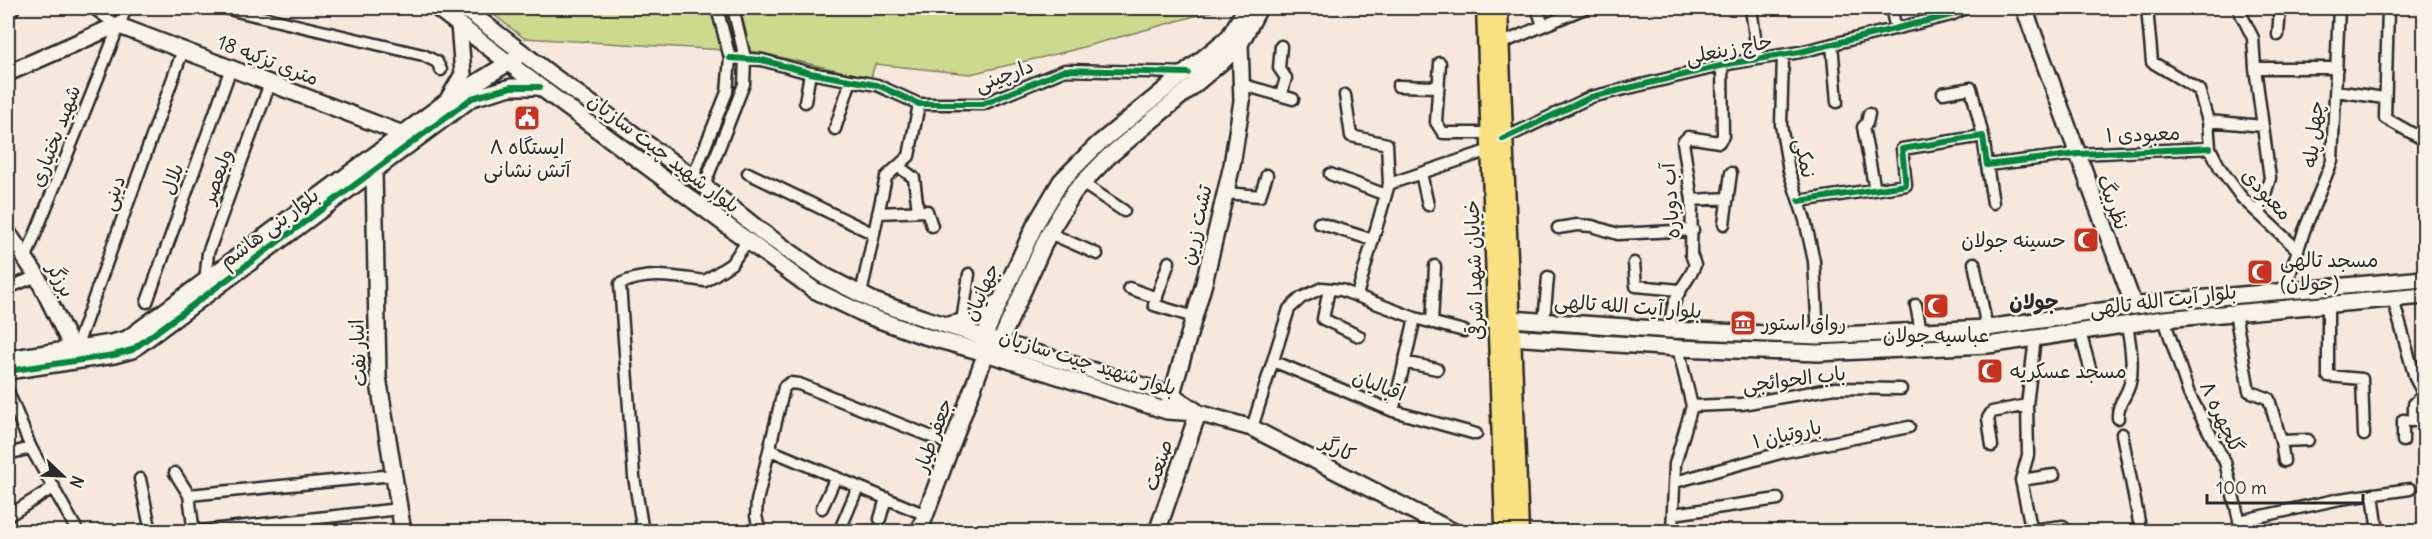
<svg xmlns="http://www.w3.org/2000/svg" width="2432" height="539" font-family="Delius,'Playpen Sans Arabic',sans-serif">
<style>
.green{fill:#cdd98c;stroke:#7c825c;stroke-width:1.5}
.lines{fill:none;stroke-linecap:round;stroke-linejoin:round}
.street-casing{stroke:#2b2b2b;stroke-width:15}
.secondary-casing{stroke:#2b2b2b;stroke-width:20}
.primary-casing{stroke:#2b2b2b;stroke-width:21}
.street{stroke:#f7f3e8;stroke-width:10}
.secondary{stroke:#f7f3e8;stroke-width:15}
.primary{stroke:#f9e181;stroke-width:16}
.cycleway-casing{stroke:#f7f3e8;stroke-width:10}
.cycleway{stroke:#00873e;stroke-width:6}
.labels{text-anchor:middle;stroke-width:5;stroke-linejoin:round;paint-order:stroke}
.street-label{font-size:20px;fill:#2b2b2b;stroke:#f7f3e8}
.poi-label{font-size:20px;fill:#2b2b2b;stroke:#f7f3e8;text-anchor:start}
.neighbourhood-label{font-size:21px;font-weight:bold;fill:#2b2b2b;stroke:#f7f3e8}
</style>
<rect width="100%" height="100%" fill="#f7e8de"/>
<filter id="ink" filterUnits="userSpaceOnUse"><feTurbulence type="fractalNoise" baseFrequency=".0167" numOctaves="2"/><feDisplacementMap in="SourceGraphic" scale="12" xChannelSelector="R" yChannelSelector="G"/><feConvolveMatrix kernelMatrix="1 2 1 2 8 2 1 2 1" color-interpolation-filters="sRGB"/></filter>
<g filter="url(#ink)">
<path class="green" d="M485,8h739l-155,43 -99,23 -95,-10 -4,14 -113,-26 -234,-14z"/>
<g class="lines">
<g class="street-casing">
<path id="street" d="M93,8l24,17
M224,8l199,47 14,7 4,8
M1751,8l7,51
M1891,8l5,21
M2147,8l5,54 47,28 9,31 2,27 10,20 22,30 56,52
M2238,8l15,30 2,30 15,110 -11,36
M2388,8l-3,110 39,22
M1538,11l5,14
M8,16l6,-8
M2278,35l2,-27
M1500,44l85,-36
M1832,44l5,58
M1281,46l-2,22 7,10 -5,17
M1783,56l-2,69 8,46 16,49 9,41 4,75
M730,58l32,2 48,13 67,12 42,19h64l82,-34 123,3
M1440,63l-4,59 7,11h46
M2255,68h82
M1240,84l53,15
M1398,86l40,1
M2336,91l48,7
M1943,93l28,-5 12,48
M1345,95l6,41 36,8 2,40 -32,111
M805,102l5,-29
M1869,114l-2,9 -4,4 12,63
M2208,121l55,5
M835,129l16,-49
M1503,139l88,-42 142,-34 67,-11 151,-37 15,-7
M1987,165l6,38
M898,166l16,12 4,33
M748,173l126,61
M1421,173l7,32
M1330,174l56,21
M693,177l34,-85 3,-34 -13,-50
M1082,183l42,28
M1389,184l101,-34
M704,186l40,-102 1,-26 -12,-50
M1226,193l34,3 7,-21
M1692,200l36,-2
M1799,201l107,-16 -4,-36 81,-13 4,29 91,-11 132,-6
M878,213l49,-2 5,15
M1319,223l54,17
M1724,224l7,-51
M1558,228l19,-3 15,1 26,8 75,-4
M1049,233l48,21
M25,260l101,-252
M1169,262l-15,43 40,12
M1634,263l2,23 44,4
M1974,263l13,65
M205,282l3,-29 62,-170
M8,288l29,-12
M1129,288l28,10
M1329,289l-6,30 36,17
M2284,293l20,-62 28,-70 7,-153
M861,294l25,-117 23,-21 10,-52
M2393,299l22,79 9,17
M147,302l84,-234
M2328,304v72l34,3 2,56
M1916,305l5,26
M2235,313l14,78 20,8 12,42 27,-1
M2164,319l25,75 36,68 17,70
M962,322l7,-48
M1544,322l4,-45
M1432,323l3,-57
M1670,330c1,-13 2,-27 10,-39 5,-9 11,-15 15,-26l-4,-11 1,-54 -9,-58 5,-5 31,5 4,-6 -1,-71
M2080,332l10,36
M76,348l107,-298
M1273,361l120,50 83,23
M1404,362l33,7
M8,391l23,57 47,84
M1692,406l50,-2 93,-16 66,1
M1393,411l22,-93
M2118,418c-1,-15 9,-21 12,-35 4,-18 0,-41 -3,-58
M1252,428l37,-119 12,-11 21,-10 19,2 74,28 49,13
M2122,434l19,98
M2281,441l3,20
M2403,441v-21l11,1v-17l9,-9
M1992,446l-4,-28 4,-6 35,-7
M770,450l156,65
M8,454l23,-6
M175,473l14,22 4,31
M140,479l11,53
M2021,480l33,-5
M1675,482l109,-30 125,-25
M2373,494l5,38
M189,495l205,-20
M822,508l14,-31
M1673,514l105,-15
M8,516l46,-29
M880,519l6,-21
M2239,521l101,-22 70,-10
M2031,530l32,-4
M192,532l207,-23
M643,532l-9,-55 -14,-193c27,-13 56,-7 85,-3l26,-17 16,-22
M760,532l-4,-16 1,-15 26,-109 1,-5 6,-4 9,1 153,61
M839,532l19,-45
M1672,532l3,-68 17,-58 -14,-58
M2032,532l-11,-52 7,-25 -1,-50 8,-67"/>
</g>
<g class="secondary-casing">
<path id="secondary" d="M437,8l103,79 274,203 54,26 53,19 65,18 181,58 31,2 54,15 202,104
M464,8l85,65 144,104 69,55 61,43 51,26 52,18 246,76 24,16
M2024,8l110,298
M8,73l109,-48 286,109 4,5
M452,98l64,-40
M370,166l4,5 4,206 25,155
M8,233l29,43 36,73
M1510,319l160,11 148,6 169,-8 175,-26 262,-23
M948,325c20,-4 34,-6 48,-22
M1511,337l167,11 140,5 170,-8 176,-26 260,-23
M993,348l7,-6 49,-109 25,-41 34,-35 116,-97 16,-16 19,-36
M8,359l103,-16 16,-4 320,-238 16,-27 -4,-50
M8,371l106,-16 18,-5 340,-252 39,-11h29
M1169,404l35,-121 28,-118 10,-64 -2,-57
M919,532l67,-179 -2,-16 51,-112 26,-44 36,-36 132,-108 17,-29
M1157,532l41,-119"/>
</g>
<g class="primary-casing">
<path id="primary" d="M1485,8l19,517 -2,7
M1499,8l21,524"/>
</g>
<use href="#street" class="street"/>
<use href="#secondary" class="secondary"/>
<use href="#primary" class="primary"/>
<g class="cycleway-casing">
<path id="cycleway" d="M730,58l32,2 48,13 67,12 42,19h64l82,-34 123,3
M1503,139l88,-42 142,-34 67,-11 151,-37 15,-7
M1799,201l107,-16 -4,-36 81,-13 4,29 91,-11 132,-6
M8,371l106,-16 18,-5 340,-252 39,-11h29"/>
</g>
<use href="#cycleway" class="cycleway"/>
</g>
</g>
<defs>
<g id="civic-square" transform="scale(1.35)"><rect x="-9" y="-9" width="18" height="18" rx="4" fill="#c8321e" stroke="#f7f3e8"/><path d="M-.6-6.5H3V-4.5H.6V-3L4-1V1h2V6H-6V1h2V-1L-.6-3ZM-1.2 2.5V6h2.4V2.5Z" fill="#fff"/></g>
<g id="mosque-square" transform="scale(1.35)"><rect x="-9" y="-9" width="18" height="18" rx="4" fill="#c8321e" stroke="#f7f3e8"/><path d="M3.5-4.9A6 6 0 1 0 3.5 4.9A5 5 0 1 1 3.5-4.9Z" fill="#fff"/></g>
<g id="museum-square" transform="scale(1.35)"><rect x="-9" y="-9" width="18" height="18" rx="4" fill="#c8321e" stroke="#f7f3e8"/><path d="M0-6L6-3V-2H-6V-3ZM-5-1h2V3h-2ZM-1-1h2V3h-2ZM3-1h2V3H3ZM-6 4H6V6H-6Z" fill="#fff"/></g>
</defs>
<g fill-rule="evenodd">
<use href="#civic-square" x="527" y="118"/>
<use href="#mosque-square" x="2086" y="240"/>
<use href="#mosque-square" x="2260" y="272"/>
<use href="#mosque-square" x="1936" y="306"/>
<use href="#museum-square" x="1743" y="323"/>
<use href="#mosque-square" x="1990" y="371"/>
</g>
<g class="labels">
<g class="street-label">
<text transform="translate(1729 49) rotate(-11)" y="7">حاج زینعلی</text>
<text transform="translate(268 60) rotate(21)" y="7">18 متری تزکیه</text>
<text transform="translate(1004 75) rotate(-20)" y="7">دارچینی</text>
<text transform="translate(2143 134) rotate(-2)" y="7">معبودی ۱</text>
<text transform="translate(2313 134) rotate(-84)" y="7">چهل پله</text>
<text transform="translate(55 136) rotate(-69)" y="7">شهید بختیاری</text>
<text transform="translate(664 153) rotate(37)" y="7">بلوار شهید چیت سازیان</text>
<text transform="translate(1805 158) rotate(78)" y="7">نمکی</text>
<text transform="translate(217 176) rotate(-70)" y="7">ولیعصر</text>
<text transform="translate(172 179) rotate(-70)" y="7">بلال</text>
<text transform="translate(113 193) rotate(-70)" y="7">دینی</text>
<text transform="translate(2267 194) rotate(47)" y="7">معبودی</text>
<text transform="translate(1670 201) rotate(-94)" y="7">آب دوباره</text>
<text transform="translate(2113 202) rotate(70)" y="7">نظربیگ</text>
<text transform="translate(1196 225) rotate(-77)" y="7">تشت زرین</text>
<text transform="translate(269 228) rotate(-37)" y="7">بلوار بنی هاشم</text>
<text transform="translate(1474 270) rotate(-92)" y="7">خیابان شهدا شرقی</text>
<text transform="translate(61 280) rotate(62)" y="7">برزگر</text>
<text transform="translate(981 292) rotate(-66)" y="7">جهانیان</text>
<text transform="translate(2163 300) rotate(-7)" y="7">بلوار آیت الله تالهی</text>
<text transform="translate(1628 306) rotate(4)" y="7">بلوار آیت الله تالهی</text>
<text transform="translate(358 353) rotate(-93)" y="7">انبار نفت</text>
<text transform="translate(1088 362) rotate(17)" y="7">بلوار شهید چیت سازیان</text>
<text transform="translate(1794 379) rotate(-7)" y="7">باب الحوائجی</text>
<text transform="translate(1379 385) rotate(21)" y="7">اقبالیان</text>
<text transform="translate(2222 417) rotate(65)" y="7">گلچهره ۸</text>
<text transform="translate(1787 434) rotate(-13)" y="7">۱ باروتیان</text>
<text transform="translate(933 435) rotate(-70)" y="7">جعفر طیار</text>
<text transform="translate(1338 448) rotate(27)" y="7">کارگر</text>
<text transform="translate(1158 465) rotate(-71)" y="7">صنعت</text>
</g>
<g class="poi-label">
<text x="527" y="154" text-anchor="middle">ایستگاه ۸<tspan x="527" dy="23">آتش نشانی</tspan></text>
<text x="2066" y="247" text-anchor="end">حسینه جولان</text>
<text x="2280" y="267">مسجد تالهی<tspan x="2280" dy="23">(جولان)</tspan></text>
<text x="1762" y="330">رواق استور</text>
<text x="1936" y="342" text-anchor="middle">عباسیه جولان</text>
<text x="2010" y="378">مسجد عسکریه</text>
</g>
<g class="neighbourhood-label">
<text x="2034" y="309">جولان</text>
</g>
</g>
<rect width="2432" height="539" fill="none" stroke="#f7f3e8" stroke-width="30"/>
<rect x="15" y="15" width="2402" height="509" fill="none" stroke="#2b2b2b" stroke-width="2" filter="url(#ink)"/>
<g transform="translate(63 476) rotate(113)" stroke="#f7f3e8" stroke-width="4.5" paint-order="stroke">
<path d="M0-4.5L10 22L0 15L-10 22Z" fill="#2b2b2b"/>
<text y="-9" font-size="16" font-weight="bold" text-anchor="middle" fill="#2b2b2b">N</text>
</g>
<path d="M2207 494v9h156v-9" fill="none" stroke="#2b2b2b" stroke-width="3"/>
<text x="2216" y="494" font-size="18" fill="#2b2b2b" stroke="#f7f3e8" stroke-width="4.5" paint-order="stroke">100 m</text>
</svg>
